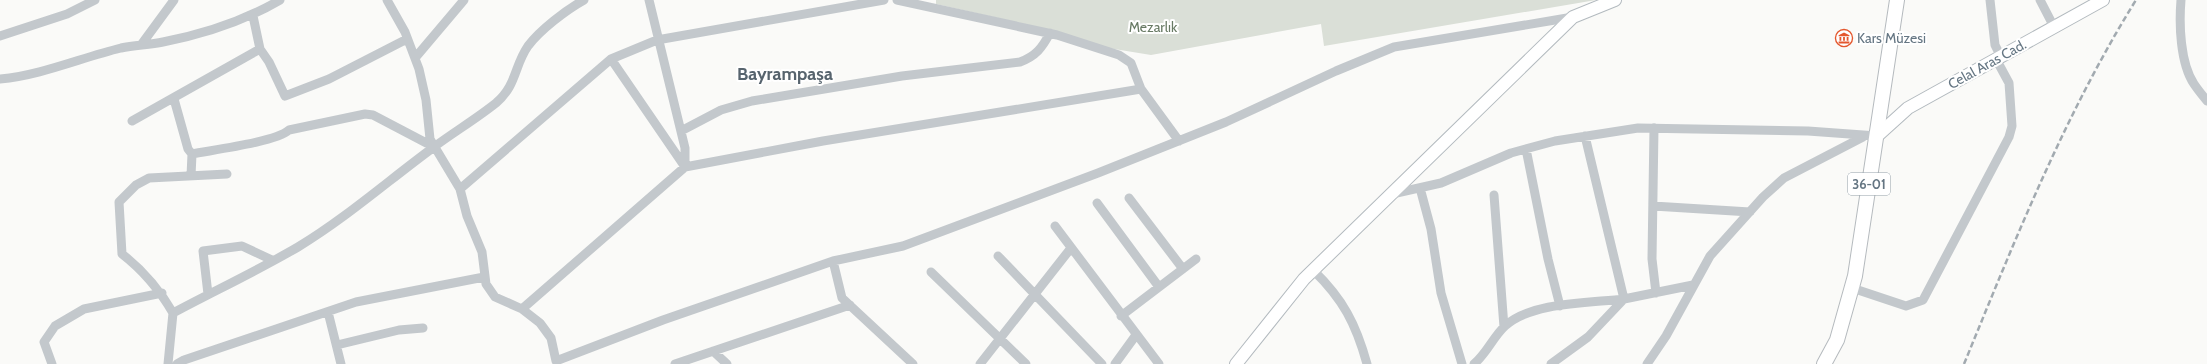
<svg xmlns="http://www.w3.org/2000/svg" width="2207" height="364" font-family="Cabin,sans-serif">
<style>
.green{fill:#dadfd7}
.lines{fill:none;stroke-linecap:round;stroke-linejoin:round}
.secondary-casing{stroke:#b3babf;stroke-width:14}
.primary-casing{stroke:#b5babe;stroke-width:16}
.minor{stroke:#c3c8cc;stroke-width:9}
.secondary{stroke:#fff;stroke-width:12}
.primary{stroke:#fff;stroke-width:14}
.rail{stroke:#a2aab0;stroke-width:2.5;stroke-dasharray:6 3;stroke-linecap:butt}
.labels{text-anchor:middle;stroke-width:4;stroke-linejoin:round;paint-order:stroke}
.shield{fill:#fff;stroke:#939fa8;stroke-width:1}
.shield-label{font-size:13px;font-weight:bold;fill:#657683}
.park-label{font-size:14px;fill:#687a64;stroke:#fff}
.poi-label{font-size:14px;fill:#657683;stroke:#fff;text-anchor:start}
.street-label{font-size:14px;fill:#657683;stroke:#fff}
.district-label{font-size:18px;font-weight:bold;fill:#57646e;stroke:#fff}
</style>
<rect width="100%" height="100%" fill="#fafaf8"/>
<path class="green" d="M936,0h660l-272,46 -3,-22 -170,31 -49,-8 -51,-17 -115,-26z"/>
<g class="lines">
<g class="secondary-casing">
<path id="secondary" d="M1877,136l31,-28 195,-108
M1236,364l68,-85 269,-262 42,-17"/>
</g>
<g class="primary-casing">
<path id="primary" d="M1824,364l13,-24 18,-64 42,-276"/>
</g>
<path class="minor" d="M387,0l18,32 14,37 7,31 4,39 30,50 7,27 15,36 4,32 9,13 27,12 18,14 11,15 5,23 107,-41 170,-59 70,-15 195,-73 128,-51 110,-51 58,-24 179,-30
M649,0l36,148v19
M897,0l160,35 62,20 12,8 10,26 38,52
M1990,0l5,45 6,12
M2040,0l14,27
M2181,0c-2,24 -1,63 13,84 4,6 9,12 13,17
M253,16l7,33 9,13 16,34 44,-17 78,-40
M0,36l67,-22 28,-14
M141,45l33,-45
M415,58l49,-58
M611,59l74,108
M0,79c42,-4 80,-21 121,-31 14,-3 28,-3 42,-6 42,-8 81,-21 117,-42
M174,99l14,50 4,5 -1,22
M132,121l128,-72
M1654,128l-2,131 4,34
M681,131l40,-21 31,-9 150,-25 118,-14c16,-6 22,-14 30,-29
M1526,149l22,110 12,47
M192,154c20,-4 84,-12 97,-24l76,-16 8,1 61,32
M1420,188l11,41 10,64 21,71
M460,189l151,-130 46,-19 227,-40
M1392,194l49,-11 70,-30 44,-12 83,-13 170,3 69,5
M1494,195l10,132
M1129,198l54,71
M1097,203l62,84
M1653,206l97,6
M1055,226l104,138
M998,256l104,108
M833,261l9,37 71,66
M1313,270c30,29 43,54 54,94
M931,272l95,92
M1852,288l54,18 17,-6 86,-163 3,-11 -3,-43 -13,-24
M208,294l-5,-43 39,-5 30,14
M522,309l163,-142 138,-26 318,-52
M328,312l13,52
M173,313c-14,-24 -29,-42 -51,-59l-3,-52 17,-17 13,-7 78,-4
M1121,316l75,-57
M337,345l62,-15 24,-2
M713,351l14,13
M52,364l-8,-22 11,-16 29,-17 78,-16
M168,364l5,-51c41,-22 84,-42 125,-66 48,-29 91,-67 136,-100 20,-15 42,-28 62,-44 21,-18 18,-37 32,-57 12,-16 38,-36 56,-46
M177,364l7,-4 172,-58 128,-25
M675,364l175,-59
M980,364l91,-116
M1115,364l21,-29
M1474,364c13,-11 19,-27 31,-38 26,-24 84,-23 119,-27l-39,-163
M1551,364l37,-27 36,-38 69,-14
M1647,364l19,-28 44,-80 53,-59 21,-19 79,-41"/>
<use href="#secondary" class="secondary"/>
<use href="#primary" class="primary"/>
<path class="rail" d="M1964,364c51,-124 101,-250 172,-364"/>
</g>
<defs>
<g id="museum-ring" transform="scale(0.9)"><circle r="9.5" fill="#fff" stroke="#e4572e" stroke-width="1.5"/><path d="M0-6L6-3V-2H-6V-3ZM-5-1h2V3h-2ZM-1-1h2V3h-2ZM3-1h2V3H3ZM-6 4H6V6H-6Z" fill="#e4572e"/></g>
</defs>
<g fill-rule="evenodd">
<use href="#museum-ring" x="1844" y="38"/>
</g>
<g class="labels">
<rect class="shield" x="1848" y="173" width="42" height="22" rx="3"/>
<g class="shield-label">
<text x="1869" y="189">36-01</text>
</g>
<g class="park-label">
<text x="1153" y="32">Mezarlık</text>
</g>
<g class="poi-label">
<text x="1857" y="43">Kars Müzesi̇</text>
</g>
<g class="street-label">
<text transform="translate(1987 64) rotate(-29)" y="5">Celal Aras Cad.</text>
</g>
<g class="district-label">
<text x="785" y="80">Bayrampaşa</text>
</g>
</g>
</svg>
